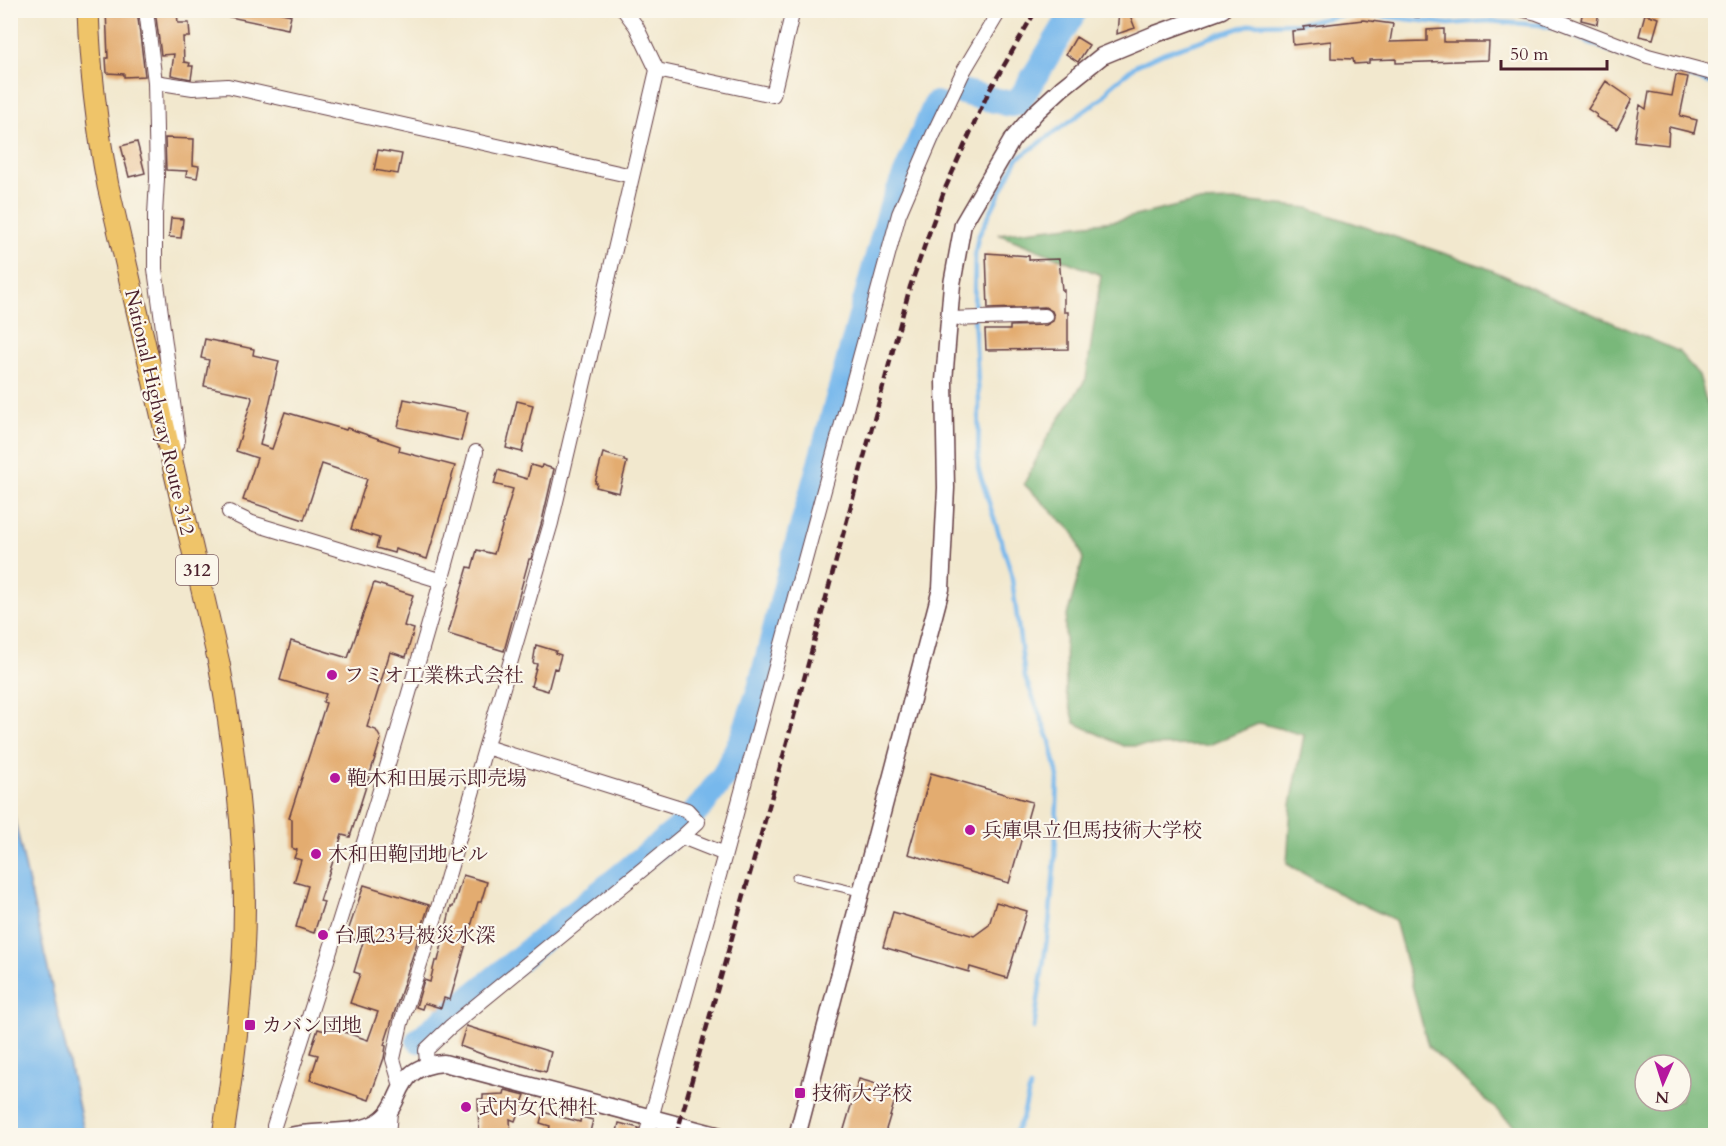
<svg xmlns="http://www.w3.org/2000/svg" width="1726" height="1146" font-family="Cardo,'Noto Serif JP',serif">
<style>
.forest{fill:#79b87a;stroke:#626c52;stroke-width:1.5;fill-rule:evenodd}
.water{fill:#77b8ec;stroke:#606c8c;stroke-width:1.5}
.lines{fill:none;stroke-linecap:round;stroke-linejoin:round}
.stream{stroke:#77b8ec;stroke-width:4.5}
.river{stroke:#77b8ec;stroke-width:26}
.building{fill:#e3ac6f}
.service-casing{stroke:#633d43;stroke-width:9}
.minor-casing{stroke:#633d43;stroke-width:16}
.tertiary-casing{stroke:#633d43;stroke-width:19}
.trunk-casing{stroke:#633d43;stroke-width:23}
.service{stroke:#fff;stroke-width:7}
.minor{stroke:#fff;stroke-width:14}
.tertiary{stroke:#fff;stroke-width:16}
.trunk{stroke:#efc469;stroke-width:21}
.rail{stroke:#4a1f2b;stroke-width:4.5;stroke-dasharray:9 4.5;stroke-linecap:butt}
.poi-dot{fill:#b5179e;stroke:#fbf7ec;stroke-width:2}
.labels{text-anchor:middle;stroke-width:4.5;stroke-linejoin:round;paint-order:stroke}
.shield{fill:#fbf7ec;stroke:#7f6065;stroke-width:1.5}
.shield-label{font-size:18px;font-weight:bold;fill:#4a1f2b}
.street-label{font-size:20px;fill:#4a1f2b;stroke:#fbf7ec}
.poi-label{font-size:20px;fill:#4a1f2b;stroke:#fbf7ec;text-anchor:start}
</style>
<rect width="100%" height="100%" fill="#fbf7ec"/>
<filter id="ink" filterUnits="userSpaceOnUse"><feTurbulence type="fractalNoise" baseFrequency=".0167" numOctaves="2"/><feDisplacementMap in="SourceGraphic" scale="12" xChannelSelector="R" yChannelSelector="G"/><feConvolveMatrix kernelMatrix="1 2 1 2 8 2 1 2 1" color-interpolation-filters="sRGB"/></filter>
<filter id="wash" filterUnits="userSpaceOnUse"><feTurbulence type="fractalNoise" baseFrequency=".008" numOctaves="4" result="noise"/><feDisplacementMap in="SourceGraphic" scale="24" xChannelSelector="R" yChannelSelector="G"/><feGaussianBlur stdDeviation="1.35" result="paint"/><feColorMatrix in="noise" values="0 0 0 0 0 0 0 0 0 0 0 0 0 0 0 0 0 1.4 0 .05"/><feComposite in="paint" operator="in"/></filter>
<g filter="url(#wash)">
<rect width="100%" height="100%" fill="#f2e8ce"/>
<path class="forest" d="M1240,201l68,7 174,58 196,85 21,24 17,61 -1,699h-195l-6,-9 -86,-80 -33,-126 -59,-28 -49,-28 4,-59 13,-70 -44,-12 -51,22 -86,1 -48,-23 -9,-30 -1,-70 18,-64 -9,-26 -50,-49 24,-48 38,-57 15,-104 -103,-41 116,-13 80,-19zM1645,1065h36v36h-36z"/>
<path class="water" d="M10,799l75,336h-74z"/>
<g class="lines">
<path class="stream" d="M1540,25l19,5 63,26 94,29
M1034,1028l15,-104 6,-66 3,-82 -8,-35 -25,-64 -14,-105 -33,-104 1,-68 -5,-86 1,-61 3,-16 39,-78 87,-62 6,-10 25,-21 28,-13 89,-29 47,-1 44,-8 19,-1 87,10 37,-3 54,4 2,-3
M1013,1136l9,-17 8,-31"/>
<path class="river" d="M962,92l48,12 8,-1 57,-93
M419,1040l262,-213 21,-22 23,-31 18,-37 17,-48 29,-114 102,-366 45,-105"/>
</g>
<g id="blocks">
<path class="building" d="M106,10h31l8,66 -21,1v-3l-17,-1 -1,-15h2z
M155,10l2,3 20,-1 1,11h11l1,14h-7l1,25 6,1 -1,3h4l-2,13 -20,-4 3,-21 -13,1z
M226,10h43l22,5 -3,14 -63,-13z
M1119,10h9l7,18 -18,6z
M1583,10h16l-2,14 -16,-4z
M1645,14l14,4 -6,21 -14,-3z
M1363,20l30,4 -3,18 37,-1v-11l17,-1v13h45l-1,18 -92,3v-4l-27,1v3l-15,1 -1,-5 -22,-1v-17l-38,4 -1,-14 13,-1 -1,-3z
M1076,37l13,8 -11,17 -12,-8z
M1676,75l12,2 -8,39 17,4 -3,13 -25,-6 -1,18 -34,-4 6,-36 6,4 3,-17 23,4z
M1606,81l26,18 -15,30 -21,-12 1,-2 -9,-6z
M165,138l29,1 -1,26 6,1 -2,12 -11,-2 1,-5 -21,-1z
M137,142l8,31 -16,4 -8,-31z
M378,150l24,4 -4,20 -24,-4z
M171,218l12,1 -2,19 -12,-1z
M986,253l43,3v4l30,-1 3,31h2v22h4v37l-82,1 -1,-20h25v-4l36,-1 7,-4 1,-5 -2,-5 -7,-4 -57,2z
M205,339l49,10 -1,6 26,6 -19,84 12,4 13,-37 61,18 1,-2 53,18 -1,5 56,15 -28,93 -32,-10 -1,4 -18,-5 3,-10 -28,-9 16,-50 -45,-15 -18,56 -61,-20 14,-42 -21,-7 16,-52 -1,-3 -47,-10 5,-26 -8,-2z
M404,399l64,13 -7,29 -63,-14z
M517,401l16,4 -11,47 -16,-4z
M603,453l21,6v2l3,1 -8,31 -23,-6 1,-4h-2z
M531,465l10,3 1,-3 12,4 -12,52 -11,38h-2l-25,92 -56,-17 20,-67 4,1 5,-18 17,4 19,-65 -19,-5 4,-14 29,9z
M374,583l39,12 -9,31 10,3 -8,28 -16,-5 -23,75 9,3 5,9 -31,98 -8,-2 -13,38 -9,28 4,1 -10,31 -18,-6 12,-41 -14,-4 7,-22 -7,-2 3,-8 -5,-2v-29l-3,-1 37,-115 -3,-1 3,-8 -46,-14 11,-39 57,17z
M536,645l20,6 -1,2 6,2 -4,14 -3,-1 -6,23 -17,-5 6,-22 -4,-1z
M931,773l101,29 -23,81 -101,-29z
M463,875l24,7 -6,20h-3l-28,98 -6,-2 -3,10 -17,-5 -2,6 -6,-2 8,-27 6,2 5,-21h3l13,-54h2z
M364,885l65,20 -45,140 2,1 -2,12 -15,42 -59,-20 8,-25 -8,-2 8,-24 7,2 1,-5 42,14 10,-28 -28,-9 10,-29 -6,-2 9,-30 -17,-5z
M996,902l31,9 -20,67 -37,-11 -1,5 -86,-25 10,-35 81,24 15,-11z
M466,1026l85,26 -5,20 -59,-16 -27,-10z
M859,1079l39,11 -14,46h-42z
M505,1090l20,5 -10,26 -5,-2 1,17h-32l-1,-37h5v-4l21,-1z
M543,1112l37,10 1,-5 12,3 -4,16h-41l2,-10 -10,-3z
M619,1123l20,5 -2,8h-21z"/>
</g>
</g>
<g filter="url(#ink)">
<use href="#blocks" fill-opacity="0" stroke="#633d43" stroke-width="1.5"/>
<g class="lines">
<g class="service-casing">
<path id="service" d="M796,877l64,15"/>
</g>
<g class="minor-casing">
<path id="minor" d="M146,10l9,72 2,97 -2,36v54l23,171 -7,15
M624,10l12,16 21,44
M1417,10h2
M1524,10l13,3 111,43 68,18
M155,82l38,6 35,-2 404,90
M949,319l96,-3
M229,512l23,11 190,58
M486,747l201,63 11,12 -16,15
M427,1064l-1,-14 24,-23 232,-190 43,17
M401,1086l-8,-27 8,-36 44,-137 106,-363 106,-453 116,25 20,-85
M275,1136l-1,-10c72,-223 143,-447 202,-674
M388,1136l2,-24
M646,1136l79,-282 174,-640 34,-79 30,-63 37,-62"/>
</g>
<g class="tertiary-casing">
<path id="tertiary" d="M290,1136c25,-6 62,-1 84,-12 34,-17 14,-57 70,-61l276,73
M797,1136l144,-547 5,-101 -2,-107 8,-97 11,-60 49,-84 23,-27 27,-25 40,-32 51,-21 69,-25"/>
</g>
<g class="trunk-casing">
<path id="trunk" d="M88,10c2,60 9,118 20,176l111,477c13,72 23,145 25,218 3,83 -9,173 -21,255"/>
</g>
<use href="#service" class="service"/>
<use href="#minor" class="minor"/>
<use href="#tertiary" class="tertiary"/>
<use href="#trunk" class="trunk"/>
<path class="rail" d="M676,1136l108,-383 126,-466 34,-96 44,-98 48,-83"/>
</g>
</g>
<g class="poi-dot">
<circle cx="332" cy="675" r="6"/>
<circle cx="335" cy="778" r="6"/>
<circle cx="970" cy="830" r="6"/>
<circle cx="316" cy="854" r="6"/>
<circle cx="323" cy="935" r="6"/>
<rect x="244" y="1019" width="12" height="12" rx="3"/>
<rect x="794" y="1087" width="12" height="12" rx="3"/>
<circle cx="466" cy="1107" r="6"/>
</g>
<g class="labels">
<rect class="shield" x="176" y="555" width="42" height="30" rx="4.5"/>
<g class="shield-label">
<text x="197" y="576">312</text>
</g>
<g class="street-label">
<text transform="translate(160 412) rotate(77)" y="7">National Highway Route 312</text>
</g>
<g class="poi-label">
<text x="344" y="682">フミオ工業株式会社</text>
<text x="347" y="785">鞄木和田展示即売場</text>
<text x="982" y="837">兵庫県立但馬技術大学校</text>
<text x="328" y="861">木和田鞄団地ビル</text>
<text x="335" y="942">台風23号被災水深</text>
<text x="262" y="1032">カバン団地</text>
<text x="812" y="1100">技術大学校</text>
<text x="478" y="1114">式内女代神社</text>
</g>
</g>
<rect width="1726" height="1146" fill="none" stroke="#fbf7ec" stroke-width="36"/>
<g transform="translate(1663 1083) rotate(183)"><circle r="28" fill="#fbf7ec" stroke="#b4a19f" stroke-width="1.5"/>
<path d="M0-4.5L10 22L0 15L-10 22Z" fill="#b5179e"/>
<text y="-9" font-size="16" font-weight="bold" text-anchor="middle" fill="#4a1f2b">N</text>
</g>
<path d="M1501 60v9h106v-9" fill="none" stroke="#4a1f2b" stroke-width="3"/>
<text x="1510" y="60" font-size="18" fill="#4a1f2b" stroke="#fbf7ec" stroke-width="4.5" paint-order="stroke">50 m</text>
</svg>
